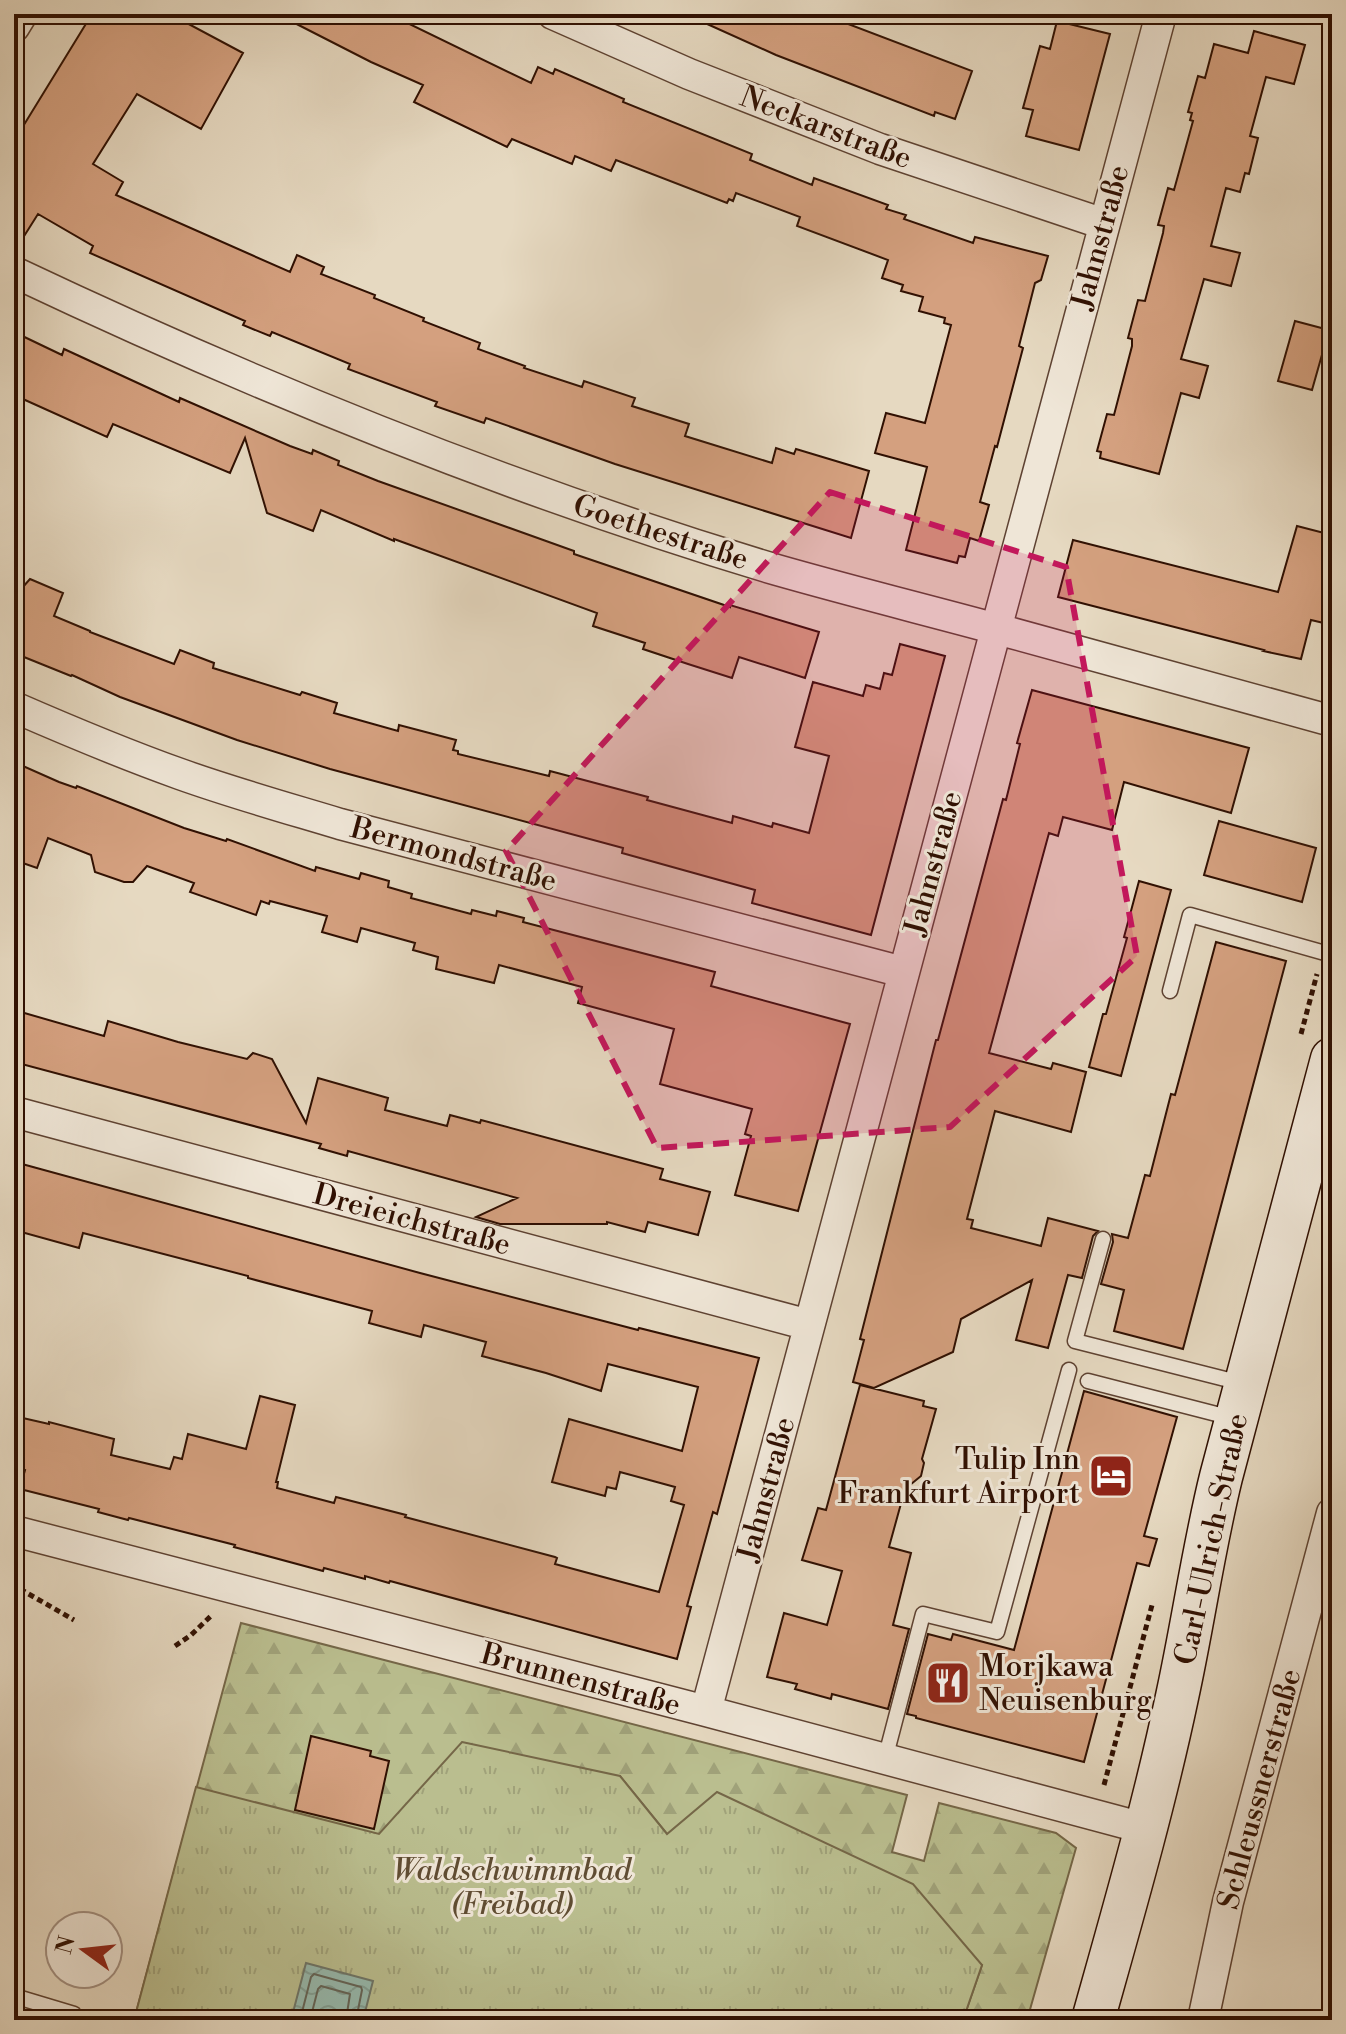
<svg xmlns="http://www.w3.org/2000/svg" width="1346" height="2034" font-family="'Libre Bodoni',serif">
<style>
.forest{fill:url(#forest-firs);stroke:#756748;stroke-width:2}
.park{fill:url(#park-tufts);stroke:#756748;stroke-width:2}
.water{fill:url(#water-waves);stroke:#6e7669;stroke-width:2}
.lines{fill:none;stroke-linecap:round;stroke-linejoin:round}
.shore{stroke:#646558;stroke-width:2}
.building{fill:#d4a07f;stroke:#301002;stroke-width:2}
.lane-casing{stroke:#5e4232;stroke-width:17}
.street-casing{stroke:#5e4232;stroke-width:33}
.secondary-casing{stroke:#301002;stroke-width:45}
.path{stroke:#301002;stroke-width:5;stroke-dasharray:6 4;stroke-linecap:butt}
.lane{stroke:#efe6d7;stroke-width:14}
.street{stroke:#efe6d7;stroke-width:30}
.secondary{stroke:#efe6d7;stroke-width:42}
.marked{fill:#c2185b;fill-opacity:0.2;stroke:#c2185b;stroke-width:6;stroke-dasharray:16 10;stroke-linejoin:round}
.labels{text-anchor:middle;stroke-width:6;stroke-linejoin:round;paint-order:stroke}
.street-label{font-size:30px;fill:#301002;stroke:#efe6d7}
.poi-label{font-size:30px;fill:#301002;stroke:#efe6d7;text-anchor:end}
.park-label{font-size:30px;font-style:italic;fill:#604d33;stroke:#efe6d7}
</style>
<defs>
<pattern id="forest-firs" width="22" height="20" patternUnits="userSpaceOnUse" patternTransform="scale(2)"><rect width="22" height="20" fill="#babe8f"/><path d="M5 1l3.5 6h-7zM16 11l3.5 6h-7z" fill="#a0a27a"/></pattern>
<pattern id="park-tufts" width="24" height="20" patternUnits="userSpaceOnUse" patternTransform="scale(2)"><rect width="24" height="20" fill="#babe8f"/><path d="M3 7l-1-3M5 7V3M7 7l1-3M15 17l-1-3M17 17v-4M19 17l1-3" fill="none" stroke="#a0a27a"/></pattern>
<pattern id="water-waves" width="16" height="10" patternUnits="userSpaceOnUse" patternTransform="scale(2)"><rect width="16" height="10" fill="#97baae"/><path d="M0 5q4-4 8 0t8 0" fill="none" stroke="#829f94"/></pattern>
</defs>
<rect width="100%" height="100%" fill="#e6d9c1"/>
<filter id="stains"><feTurbulence type="fractalNoise" baseFrequency=".0025" numOctaves="4"/><feColorMatrix values="0 0 0 0 .2 0 0 0 0 .09 0 0 0 0 .02 0 0 0 .5 -.17"/></filter>
<radialGradient id="worn" r=".72"><stop offset=".6" stop-color="#630" stop-opacity="0"/><stop offset="1" stop-color="#630" stop-opacity=".3"/></radialGradient>
<path class="forest" d="M241,1623l666,172 -15,57 32,9 15,-58 117,30 20,15 -49,172h-64l19,-55 -315,-131 -47,-58 -205,40 -281,204z"/>
<path class="park" d="M462,1742l158,34 47,58 50,-42 196,92 69,81 -19,55h-829l62,-233 183,47z"/>
<path class="water" d="M306,1963l67,18 -10,39h-72z"/>
<g class="lines">
<path class="shore" d="M300,2020l11,-43 3,-3 47,13 1,3 -6,30
M310,2020l8,-31 3,-3 29,8 -4,26"/>
</g>
<path class="building" d="M92,14h78l73,39 -42,76 -64,-35 -44,70 30,18 -7,13 174,77 7,-17 27,12 -3,7 54,21 -1,3 50,20 -1,3 57,22 -2,6 47,17 -1,2 58,19 2,-6 51,17 -3,8 57,18 -4,12 87,27 4,-15 18,6 2,-5 73,22 -18,67 -236,-74 -129,-46 -2,5 -49,-17 2,-4 -89,-33 2,-5 -78,-32 -2,4 -27,-11 2,-4 -155,-68 3,-7 -55,-32 -24,38v-111z
M277,14h112l142,69 7,-16 15,7 2,-5 69,30 -1,3 129,52 -2,6 62,25 2,-7 74,27 -2,4 20,6 -2,4 69,24 2,-6 73,19 -7,24 -6,3 -16,63 4,2 -26,99 -2,-1 -15,56 9,3 -10,36 -9,-3 -5,19 -6,-1 -2,7 -51,-13 21,-83 -52,-14 11,-40 39,10 26,-98 -7,-2 1,-5 -26,-7 4,-14 -22,-6 2,-6 -21,-7 6,-18 -91,-34 3,-9 -64,-24 -3,8 -4,-2 -2,4 -111,-43 -5,11 -36,-15 -3,8 -60,-25 -5,8 -93,-45 9,-17 -52,-23z
M685,14h137l150,57 -17,48 -20,-7 -1,4 -158,-61z
M1057,21l53,13 -31,116 -53,-14 7,-26 -10,-2 17,-62 10,3z
M1254,31l51,14 -11,39 -28,-7 -16,59 8,2 -9,36 -4,-1 -5,19 -14,-4 -15,58 29,7 -9,33 -27,-7 -23,80 27,7 -9,32 -18,-5 -22,81 -59,-16 1,-6 -4,-1 10,-37 7,1 18,-69v-7l-4,-1 10,-38 7,1 18,-68 1,-7 -6,-1 10,-37 6,2 19,-69 -3,-1 2,-7 -4,-1 10,-36 7,2 9,-34 34,9z
M1295,321l34,9 -17,60 -34,-9z
M14,332l48,23 2,-6 115,53 1,-4 110,48 22,8 1,-4 26,11 -1,4 40,16 196,70v3l156,53v-2l89,27 -14,46 -66,-21 -7,21 -44,-14 -45,-15 2,-6 -52,-17 4,-13 -203,-74v2l-73,-31 -8,21 -46,-18 -22,-75 -15,35 -117,-49 -6,13 -93,-42z
M1297,526l35,9v90l-21,-5 -10,39 -38,-8 1,-1 -206,-53 15,-57 205,52z
M30,579l33,14 -9,23 36,15v1l84,32 6,-14 34,13 -1,5 87,27 2,-3 35,11 -3,10 64,18 1,-6 57,15 -3,10 5,1v3l91,22 1,-5 98,26 -1,3 85,23 1,-7 39,11 1,-4 36,10 20,-77 -34,-9 18,-65 50,14 3,-11 14,4 4,-16 8,2 8,-31 45,12 -74,279 -119,-32 3,-13 -133,-37 1,-5 -293,-79 -93,-29 -117,-43 -48,-22 -1,1 -57,-23v-56z
M1032,690l217,58 -18,65 -107,-31 -12,48 -49,-13 -5,19 -9,-3 -60,220 62,16 2,-6 33,9 -15,60 -76,-21 -28,108 6,1 -2,8 70,18 7,-28 50,13 -5,5 -11,42 -14,-3 -20,73 -32,-8 16,-60 -71,39 -8,33 -79,36 -21,-6 11,-42 -4,-1 76,-299h2l65,-241 3,1 14,-56 -3,-1z
M14,762l45,20 17,6 1,-2 107,42 42,13 1,-2 88,32 1,-4 43,12 2,-6 28,8 -1,6 24,7 -1,4 60,16 1,-4 24,6 1,-5 27,7 -1,4 192,50 -4,14 139,38 -52,187 -63,-16 16,-59 -6,-2 7,-25 -92,-25 14,-55 -96,-26 4,-16 -83,-22 -5,18 -58,-14 2,-12 -25,-7 2,-7 -54,-15 -4,14 -35,-10 5,-16 -57,-15 -1,3 -8,-3 -5,14 -66,-23 4,-9 -47,-17 -14,16h-9l-29,-10 -4,-17 -43,-17 -11,30 -23,-8z
M1219,821l97,27 -14,54 -98,-27z
M1139,881l32,9 -50,186 -32,-9 14,-53h3l21,-76 -3,-1z
M1216,942l70,19 -103,388 -69,-18 10,-41 -23,-6 12,-42 -1,-8 16,4 17,-63 5,1 21,-82 4,1z
M14,1010l90,26 4,-15 70,21 69,17 6,-6 19,6 34,64 12,-45 70,20 -3,12 62,16 3,-11 30,8 1,-3 182,49 -3,10 50,13 -12,43 -50,-13 -3,10 -38,-10v2h-107l-24,-7 41,-19 -169,-47 -1,5 -28,-8 2,-4 -307,-82z
M22,1164l398,109 218,57 1,-2 120,30 -42,156 -4,-2 -26,94 4,1 -14,52 -287,-78 -1,2 -24,-7v3l-41,-11 -1,3 -89,-24 1,-2 -106,-27 -1,2 -30,-8 1,-3 -79,-20 5,-19 -11,-2v-52l35,8v-2l65,17 -3,16 59,14 4,-12 8,2 6,-25 58,15 14,-53 35,9 -19,77h2l-1,6 57,15 2,-6 70,18 -1,2 150,40 2,1 -2,6 104,28 25,-87 -13,-4 4,-14 -55,-15 -4,17 -9,-2 -2,9 -53,-14 17,-63 113,32 16,-64 -90,-23 -7,27 -55,-18 -64,-17 4,-14 -62,-17 -3,12 -52,-14 3,-12 -124,-33v-2l-165,-43 -4,15 -65,-18v-65l7,2z
M860,1385l64,16 -1,5 13,3 -14,50 2,4 -3,13 -16,13 -16,58 22,6 -18,72 16,4 -21,80 -56,-15 -1,5 -36,-10 2,-5 -30,-7 17,-64 43,12 15,-54 -40,-11 16,-52 8,2z
M1084,1391l93,26 -33,119 13,3 -8,27 -12,-3 -53,199 -168,-44v-2l-9,-2 21,-80 23,6 2,-6 61,16z
M311,1736l60,15 -1,5 19,5 -15,68 -79,-19z"/>
<g class="lines">
<g class="lane-casing">
<path id="lane" d="M1170,991l20,-76 142,40
M1103,1239l-28,102 166,42
M1088,1381l144,37
M885,1759l38,-145 74,18 72,-262
M14,1996l60,18"/>
</g>
<g class="street-casing">
<path id="street" d="M553,14l136,60 191,75 224,75
M14,27l8,-13
M14,272c247,117 502,220 763,298 77,22 154,41 231,62 108,29 216,59 324,89
M14,707c55,24 110,47 166,67 53,19 107,34 160,50l563,148
M14,1112l795,213
M14,1531l692,180 441,118
M706,1711l455,-1697
M1203,2020l25,-118 104,-389"/>
</g>
<g class="secondary-casing">
<path id="secondary" d="M1093,2020c30,-107 61,-214 84,-323 16,-73 26,-147 44,-220l111,-418"/>
</g>
<path class="path" d="M1329,930l3,-12
M1301,1034l16,-60
M20,1589l54,31
M175,1646l16,-11 21,-20
M1104,1785l48,-180"/>
<use href="#lane" class="lane"/>
<use href="#street" class="street"/>
<use href="#secondary" class="secondary"/>
</g>
<path class="marked" d="M830,492l236,75 71,389 -187,171 -293,21 -151,-297z"/>
<defs>
<g id="hotel-square" transform="scale(2.3)"><rect x="-9" y="-9" width="18" height="18" rx="4" fill="#8f2418" stroke="#efe6d7"/><path d="M-6-4.5h1.5V1H6V5H4.5V3h-9V5H-6ZM-4 0a1.8 1.8 0 1 1 3.6 0ZM.5 0V-2.5h3Q6-2.5 6 0Z" fill="#fff"/></g>
<g id="restaurant-square" transform="scale(2.3)"><rect x="-9" y="-9" width="18" height="18" rx="4" fill="#8f2418" stroke="#efe6d7"/><path d="M-5-6h1v4h1v-4h1v4h1v-4h1v5L-1.5 .5V6h-2V.5L-5-1ZM5-6V6H3V1.5H1.5Q1.5-4 5-6Z" fill="#fff"/></g>
</defs>
<g fill-rule="evenodd">
<use href="#hotel-square" x="1111" y="1476"/>
<use href="#restaurant-square" x="948" y="1683"/>
</g>
<g class="labels">
<g class="street-label">
<text transform="translate(826 127) rotate(21)" y="10">Neckarstraße</text>
<text transform="translate(1100 237) rotate(-75)" y="10">Jahnstraße</text>
<text transform="translate(661 532) rotate(18)" y="10">Goethestraße</text>
<text transform="translate(454 854) rotate(15)" y="10">Bermondstraße</text>
<text transform="translate(933 863) rotate(-75)" y="10">Jahnstraße</text>
<text transform="translate(412 1219) rotate(15)" y="10">Dreieichstraße</text>
<text transform="translate(766 1489) rotate(-75)" y="10">Jahnstraße</text>
<text transform="translate(1211 1539) rotate(-78)" y="10">Carl-Ulrich-Straße</text>
<text transform="translate(581 1679) rotate(15)" y="10">Brunnenstraße</text>
<text transform="translate(1259 1789) rotate(-75)" y="10">Schleussnerstraße</text>
</g>
<g class="poi-label">
<text x="1080" y="1469">Tulip Inn<tspan x="1080" dy="34">Frankfurt Airport</tspan></text>
<text x="979" y="1676" text-anchor="start">Morjkawa<tspan x="979" dy="34">Neuisenburg</tspan></text>
</g>
<g class="park-label">
<text x="512" y="1880">Waldschwimmbad<tspan x="512" dy="34">(Freibad)</tspan></text>
</g>
</g>
<rect width="1346" height="2034" fill="none" stroke="#e6d9c1" stroke-width="48"/>
<rect x="16" y="16" width="1314" height="2002" fill="none" stroke="#301002" stroke-width="4"/>
<rect x="24" y="24" width="1298" height="1986" fill="none" stroke="#301002" stroke-width="2"/>
<g transform="translate(84 1950) rotate(285)"><circle r="38" fill="#efe6d7" stroke="#a39082" stroke-width="2"/>
<path d="M0-6L14 30L0 20L-14 30Z" fill="#8f2418"/>
<text y="-12" font-size="22" font-weight="bold" text-anchor="middle" fill="#301002">N</text>
</g>
<rect width="100%" height="100%" filter="url(#stains)"/>
<rect width="100%" height="100%" fill="url(#worn)"/>
</svg>
